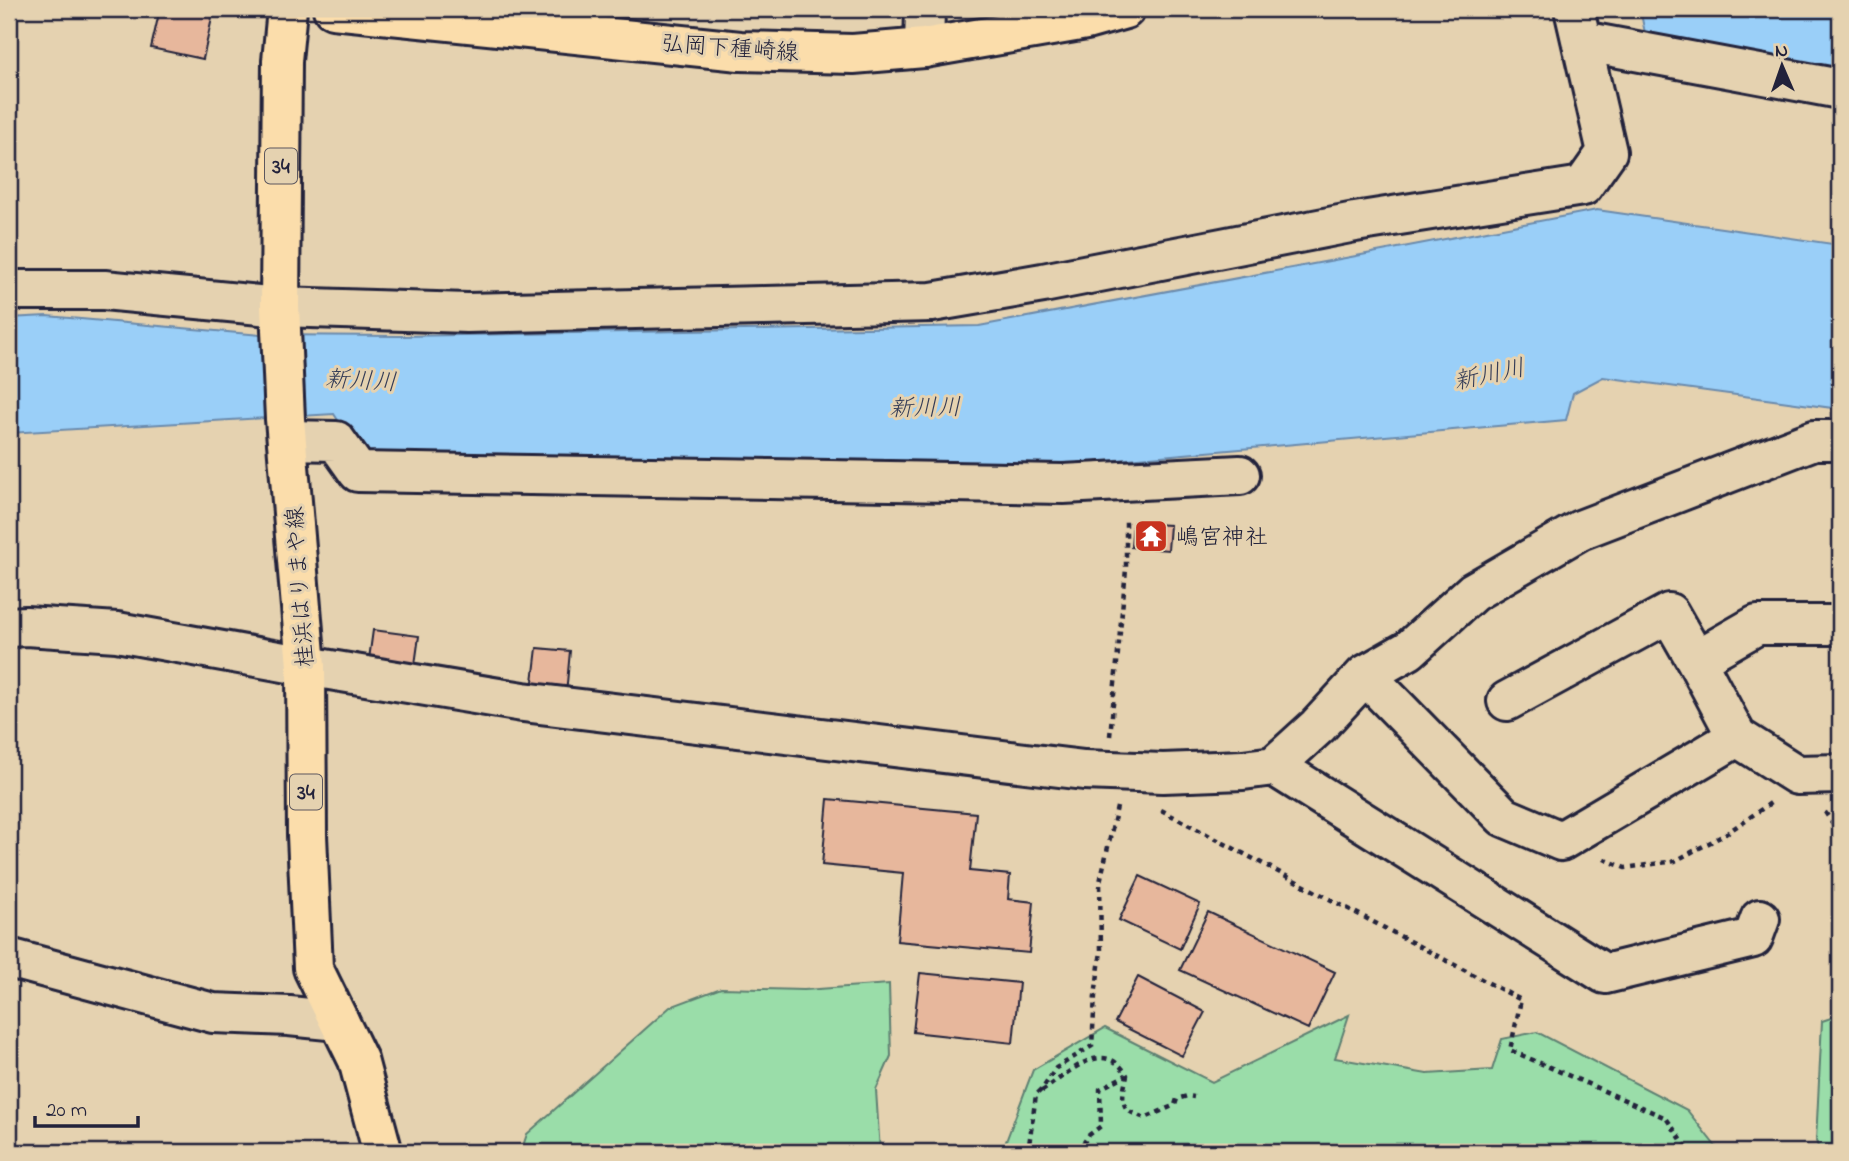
<svg xmlns="http://www.w3.org/2000/svg" width="1849" height="1161" font-family="'Indie Flower','Klee One',sans-serif">
<style>
.green{fill:#9adda9;stroke:#5e8072;stroke-width:2}
.water{fill:#9acff8;stroke:#6a8aac;stroke-width:2}
.building{fill:#e7b79c;stroke:#22223b;stroke-width:2}
.lines{fill:none;stroke-linecap:round;stroke-linejoin:round}
.minor-casing{stroke:#22223b;stroke-width:44}
.major-casing{stroke:#22223b;stroke-width:44}
.path{stroke:#22223b;stroke-width:4.5;stroke-dasharray:5 5;stroke-linecap:butt}
.minor{stroke:#e5d2b0;stroke-width:38}
.major{stroke:#fbddab;stroke-width:38}
.labels{text-anchor:middle;stroke-width:6;stroke-linejoin:round;paint-order:stroke}
.shield{fill:#e5d2b0;stroke:#5c575e;stroke-width:2}
.shield-label{font-size:21px;font-weight:bold;fill:#22223b}
.street-label{font-size:23px;fill:#22223b;stroke:#e5d2b0}
.poi-label{font-size:23px;fill:#22223b;stroke:#e5d2b0;text-anchor:start}
.water-label{font-size:24px;font-style:italic;fill:#343c57;stroke:#e5d2b0}
</style>
<rect width="100%" height="100%" fill="#e5d2b0"/>
<filter id="ink" filterUnits="userSpaceOnUse"><feTurbulence type="fractalNoise" baseFrequency=".0143" numOctaves="2"/><feDisplacementMap in="SourceGraphic" scale="14" xChannelSelector="R" yChannelSelector="G"/><feConvolveMatrix kernelMatrix="1 2 1 2 8 2 1 2 1" color-interpolation-filters="sRGB"/></filter>
<g filter="url(#ink)">
<path class="green" d="M889,984l2,72 -15,34 4,62h-359l6,-18 143,-127 51,-19 83,2z
M1349,1015l-14,43 92,16 65,-4 10,-31 35,-7 150,78 33,42h-718l31,-82 72,-42 107,54z
M1840,1015v137h-20l-4,-11 6,-120z"/>
<path class="water" d="M1640,9h200v61l-195,-37z
M1597,210l243,35v164l-237,-32 -30,16 -7,27 -563,50 -641,-13 -28,-43 -325,19v-115l38,-2 214,19 139,1 579,-10 377,-70z"/>
<path class="building" d="M160,9h54l-11,50 -52,-11z
M1133,523l37,2 -2,25 -37,-3z
M373,630l46,6 -4,29 -46,-6z
M537,648l33,3 -4,43 -34,-4z
M828,799l148,14 -6,58 40,4 -2,24 26,3 -5,51 -132,-12 6,-68 -81,-8z
M1140,876l60,28 -20,45 -61,-29z
M1208,912l127,60 -27,57 -128,-59z
M920,973l99,10 -6,60 -100,-11z
M1138,977l67,35 -23,44 -67,-34z"/>
<g class="lines">
<g class="minor-casing">
<path id="minor" d="M1582,41l258,48
M924,48l1,-39
M9,290h95l176,17 187,6 465,-11 111,-19 312,-61 228,-36 24,-34 -33,-143
M287,440l49,1 22,31 705,12 177,-9
M9,627l17,-1 91,6 189,34 217,36 561,68 79,3 80,-3 31,-4 44,-40 47,-51 44,-25 64,-58 107,-62 234,-90h26
M1696,660l61,-35h83
M1365,675l139,142 57,24 176,-104
M1507,701l162,-88 27,47 41,77 60,38 43,-1
M1274,766l331,208 148,-36 7,-19
M9,958l204,55 76,3 50,5"/>
</g>
<g class="major-casing">
<path id="major" d="M287,9l-5,52 -2,246 5,112 21,247 1,169 6,133 45,92 23,86 1,6
M333,9l407,42 113,3 71,-6 162,-28 39,-11"/>
</g>
<path class="path" d="M1110,736l16,-167v-51
M1161,810l360,190 -11,50 156,68 24,34
M1825,812l15,22
M1604,859l21,9 50,-7 49,-26 48,-33
M1042,1091c26,-17 61,-55 85,-16 -2,10 -8,27 1,35 4,4 13,6 17,8l30,-13 2,-6 10,-3 7,1
M1028,1152l8,-57 7,-7 13,-20 36,-22 3,-50 6,-45 -1,-69 17,-75
M1077,1152l12,-17 12,-9 -1,-37 26,-14"/>
<use href="#minor" class="minor"/>
<use href="#major" class="major"/>
</g>
</g>
<defs>
<g id="temple-square" transform="scale(1.75)"><rect x="-9" y="-9" width="18" height="18" rx="4" fill="#c8321e" stroke="#e5d2b0"/><path d="M0-6L5-2H3V0L6.5 2.5H4V6H1.5V3h-3V6H-4V2.5H-6.5L-3 0V-2H-5Z" fill="#fff"/></g>
</defs>
<g fill-rule="evenodd">
<use href="#temple-square" x="1151" y="536"/>
</g>
<g class="labels">
<g class="shield">
<rect x="265" y="148.5" width="32" height="35" rx="5"/>
<rect x="290" y="774.5" width="32" height="35" rx="5"/>
</g>
<g class="shield-label">
<text x="281" y="173">34</text>
<text x="306" y="799">34</text>
</g>
<g class="street-label">
<text transform="translate(730 47) rotate(4)" y="8">弘岡下種崎線</text>
<text transform="translate(299 587) rotate(-94)" y="8">桂浜はりまや線</text>
</g>
<g class="poi-label">
<text x="1176" y="544">嶋宮神社</text>
</g>
<g class="water-label">
<text transform="translate(1489 374) rotate(-12)" y="8">新川川</text>
<text transform="translate(361 380) rotate(3)" y="8">新川川</text>
<text transform="translate(925 407) rotate(-1)" y="8">新川川</text>
</g>
</g>
<rect width="1849" height="1161" fill="none" stroke="#e5d2b0" stroke-width="35"/>
<rect x="18" y="18" width="1814" height="1126" fill="none" stroke="#22223b" stroke-width="2.5" filter="url(#ink)"/>
<g transform="translate(1782 66) rotate(358)" stroke="#e5d2b0" stroke-width="5" paint-order="stroke">
<path d="M0-5L12 26L0 18L-12 26Z" fill="#22223b"/>
<text y="-10" font-size="19" font-weight="bold" text-anchor="middle" fill="#22223b">N</text>
</g>
<path d="M35 1116v10h103v-10" fill="none" stroke="#22223b" stroke-width="3.5"/>
<text x="46" y="1116" font-size="21" fill="#22223b" stroke="#e5d2b0" stroke-width="5" paint-order="stroke">20 m</text>
</svg>
